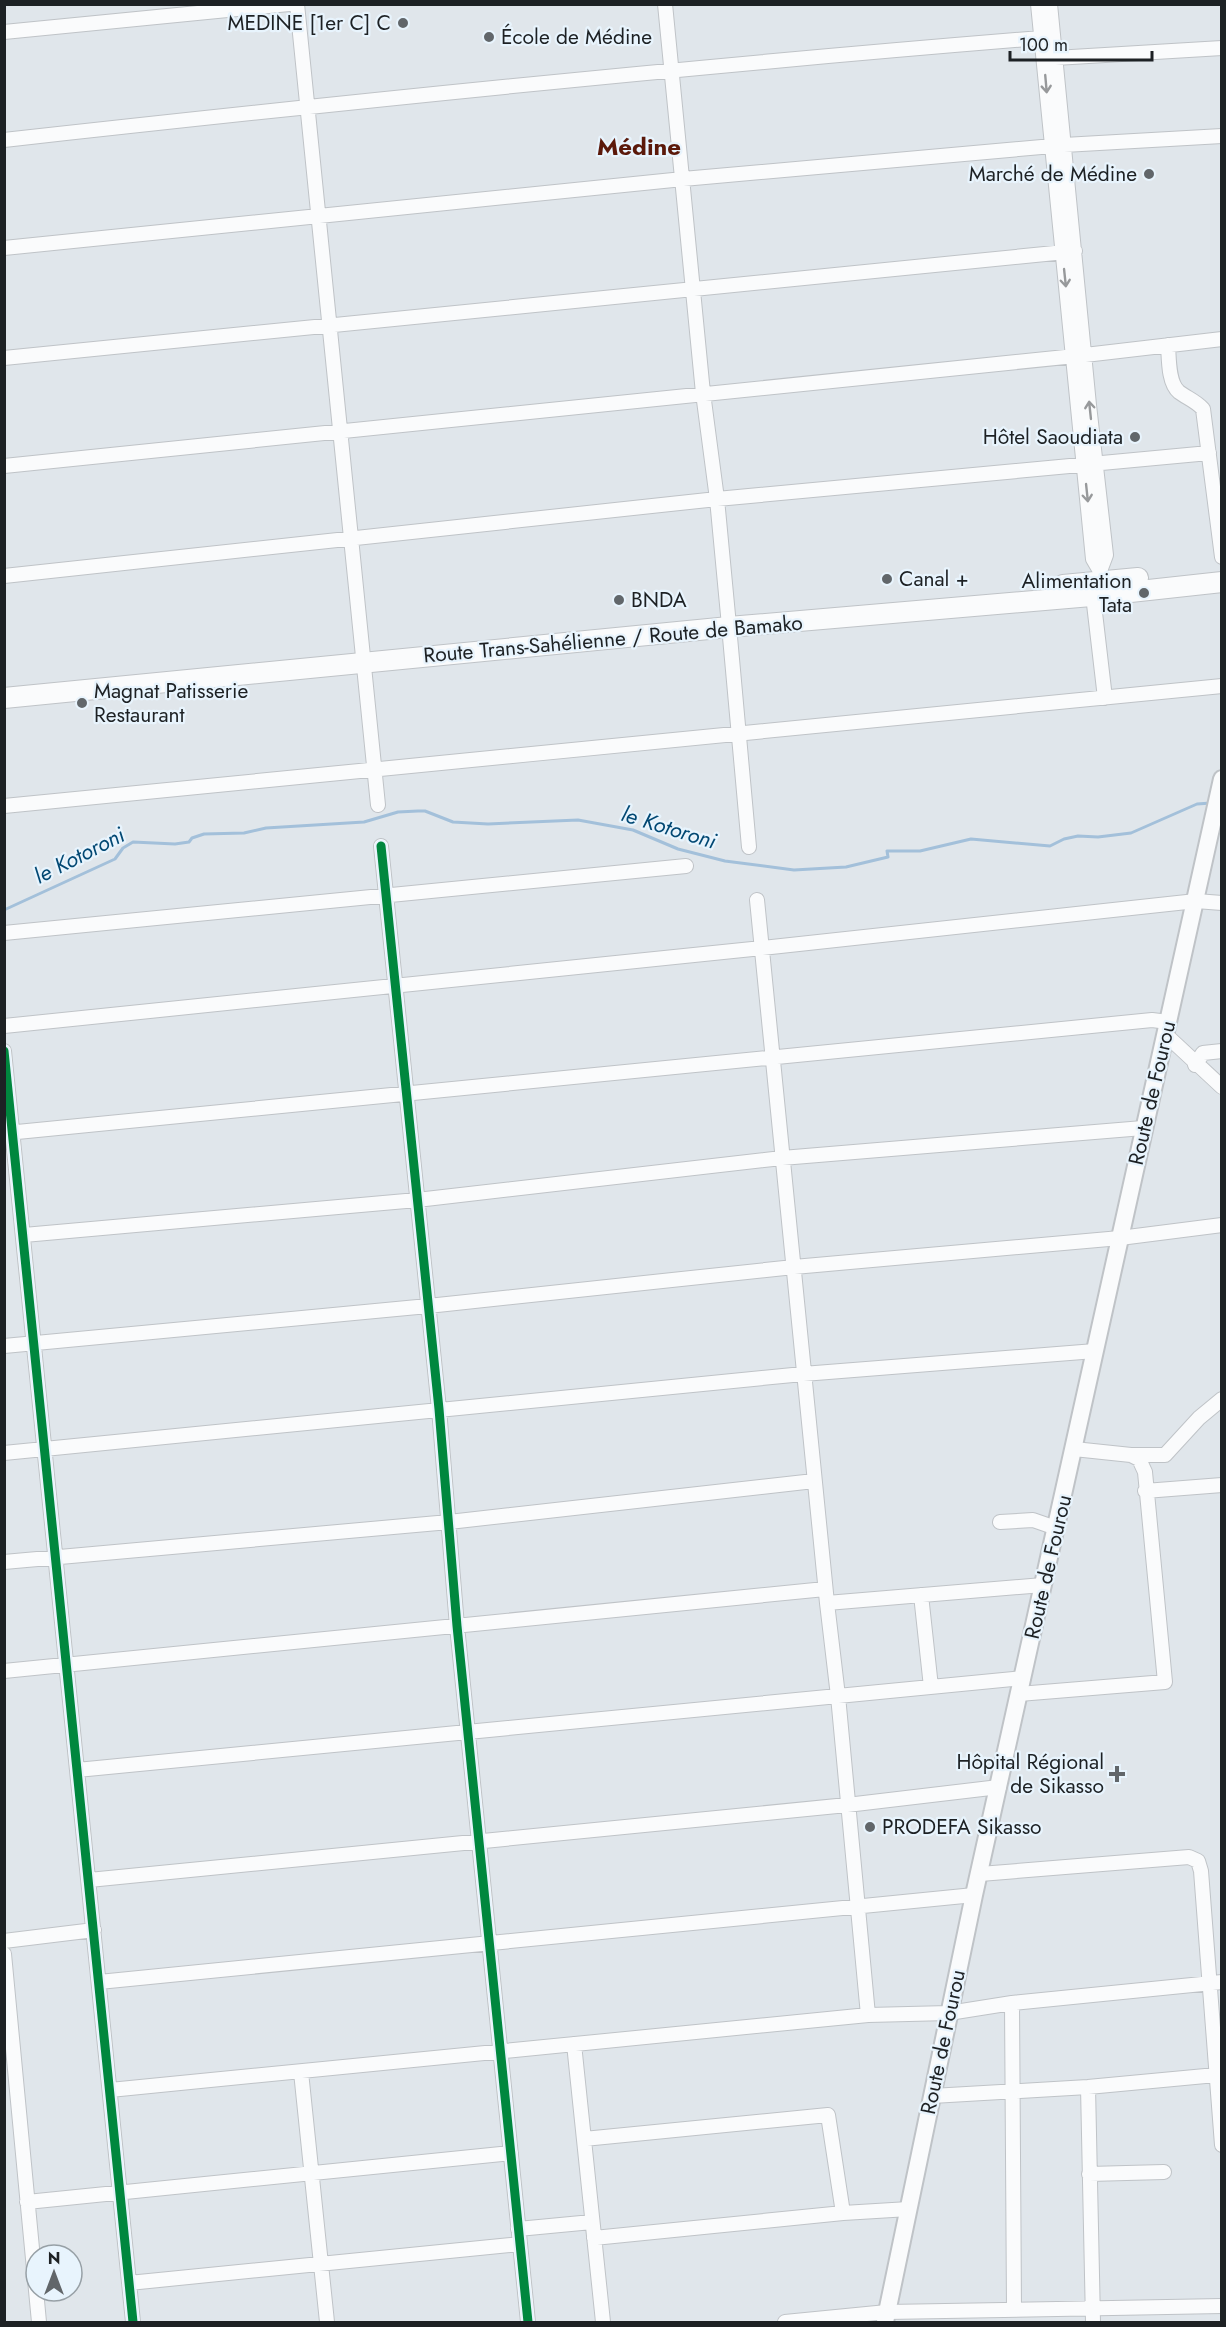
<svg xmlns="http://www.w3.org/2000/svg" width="1226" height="2327" font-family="Jost,sans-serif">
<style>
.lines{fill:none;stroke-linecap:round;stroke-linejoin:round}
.stream{stroke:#a3c0da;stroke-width:3}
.minor-casing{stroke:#bfc3c7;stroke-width:16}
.major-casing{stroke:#bfc3c7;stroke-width:20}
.highway-casing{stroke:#bfc3c7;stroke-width:22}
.minor{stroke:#fafbfc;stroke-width:14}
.major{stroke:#fafbfc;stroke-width:16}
.highway{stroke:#fafbfc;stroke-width:20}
.cycleway-casing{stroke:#e8f4fd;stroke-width:13}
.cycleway{stroke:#00873e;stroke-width:9}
.oneway{stroke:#97999b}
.poi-dot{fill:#61666a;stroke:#e8f4fd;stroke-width:2}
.labels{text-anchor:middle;stroke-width:4.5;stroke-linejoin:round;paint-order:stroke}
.poi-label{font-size:21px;fill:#1d2124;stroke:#e8f4fd;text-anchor:end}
.street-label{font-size:21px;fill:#1d2124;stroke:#e8f4fd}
.water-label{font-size:22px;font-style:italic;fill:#024873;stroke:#e8f4fd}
.quarter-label{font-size:24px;font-weight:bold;fill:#5b190a;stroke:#e8f4fd}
</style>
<rect width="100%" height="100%" fill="#e0e6eb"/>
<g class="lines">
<path class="stream" d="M4,910l111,-51 8,-11 10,-6 42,2 14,-2 3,-4 12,-4 40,-1 22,-5 98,-6 34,-10 20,-1h7l28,11 35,2 90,-4 55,10 45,19 47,12 69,9 52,-3 42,-10 -1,-6h33l51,-12 79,7 14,-7 14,-3 20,1 33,-4 66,-29 14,-1"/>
<g class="minor-casing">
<path id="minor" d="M297,4l81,801
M665,4l38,389 14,106 11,116 21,232
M1038,4l55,555 7,12 2,18
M1050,4l39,401 17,150 -6,16
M4,32l285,-28
M1055,58l167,-10
M4,140c350,-39 699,-75 1049,-103
M4,248l679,-69 381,-34 158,-9
M1168,345c1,13 0,38 11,47 8,6 17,9 24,17l19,148
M4,358l1071,-107
M4,466l1081,-111 137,-16
M4,576l713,-77 492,-46
M1092,587l13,111
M4,806l1218,-120
M381,846l58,563 18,217 71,696
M757,900l70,703 11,93 30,319
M4,933l682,-67
M4,1026l758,-78 434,-47 26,2
M1165,1034l57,53
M4,1051l129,1271
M1195,1065l8,-12 19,-2
M7,1133l1145,-113 16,2
M24,1235l393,-35 365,-42 361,-30
M4,1346l424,-40 366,-39 326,-29 102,-13
M4,1453l799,-79 292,-23
M1131,1455h34l34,-37 23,-19
M1145,1491l77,-6
M1000,1522l33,-2 23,8
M4,1562l445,-40 365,-41
M921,1595l10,92
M827,1603l216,-18
M4,1671l821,-82
M1019,1694l146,-12 -20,-210 -6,-13 -8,-4 -57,-6
M77,1770l946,-92
M980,1874l209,-17 9,4 3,10 21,274
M89,1880l758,-75 152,-18
M4,1941l90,-11
M4,1954l35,368
M99,1982l875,-87
M1012,2003l2,306
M574,2044l29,278
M301,2072l26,250
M1088,2087l5,235
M110,2090l758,-75 81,-2 63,-10 210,-21
M932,2096l156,-9 128,-12
M584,2139l244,-24 15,98
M1089,2174l75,-2
M27,2202l484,-49
M518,2229l74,-7
M594,2238l249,-25 66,-4
M129,2283l391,-39
M785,2322l102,-10 335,-6"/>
</g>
<g class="major-casing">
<path id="major" d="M885,2322l89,-427 248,-1116"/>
</g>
<g class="highway-casing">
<path id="highway" d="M1063,585l75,-7
M4,698l725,-71 374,-32 119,-13"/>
</g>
<use href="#minor" class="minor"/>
<use href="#major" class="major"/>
<use href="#highway" class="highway"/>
<g class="cycleway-casing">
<path id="cycleway" d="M381,846l58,563 18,217 71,696
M4,1051l129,1271"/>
</g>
<use href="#cycleway" class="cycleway"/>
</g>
<defs><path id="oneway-shaft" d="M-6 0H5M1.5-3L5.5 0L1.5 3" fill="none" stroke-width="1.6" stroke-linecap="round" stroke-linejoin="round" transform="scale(1.5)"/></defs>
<g class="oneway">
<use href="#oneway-shaft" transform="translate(1046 84) rotate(85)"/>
<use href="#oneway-shaft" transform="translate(1065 278) rotate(84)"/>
<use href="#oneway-shaft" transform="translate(1090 410) rotate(-96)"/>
<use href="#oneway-shaft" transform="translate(1087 493) rotate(84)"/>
</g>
<g class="poi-dot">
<circle cx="403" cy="23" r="6"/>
<circle cx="489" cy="37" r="6"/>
<circle cx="1149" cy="174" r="6"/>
<circle cx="1135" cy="437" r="6"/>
<circle cx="887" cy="579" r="6"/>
<circle cx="1144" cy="593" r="6"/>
<circle cx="619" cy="600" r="6"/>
<circle cx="82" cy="703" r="6"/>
<path d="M1114 1765h6v6h6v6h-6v6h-6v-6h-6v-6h6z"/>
<circle cx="870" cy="1827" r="6"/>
</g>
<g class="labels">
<g class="poi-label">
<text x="391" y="30">MEDINE [1er C] C</text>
<text x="501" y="44" text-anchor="start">École de Médine</text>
<text x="1137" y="181">Marché de Médine</text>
<text x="1123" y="444">Hôtel Saoudiata</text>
<text x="899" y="586" text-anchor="start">Canal +</text>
<text x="1132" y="588">Alimentation<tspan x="1132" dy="24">Tata</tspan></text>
<text x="631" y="607" text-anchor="start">BNDA</text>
<text x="94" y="698" text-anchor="start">Magnat Patisserie<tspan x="94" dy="24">Restaurant</tspan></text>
<text x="1104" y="1769">Hôpital Régional<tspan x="1104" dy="24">de Sikasso</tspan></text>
<text x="882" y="1834" text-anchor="start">PRODEFA Sikasso</text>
</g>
<g class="street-label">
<text transform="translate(613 639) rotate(-5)" y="7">Route Trans-Sahélienne / Route de Bamako</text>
<text transform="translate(1152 1093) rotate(-77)" y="7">Route de Fourou</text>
<text transform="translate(1048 1567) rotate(-77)" y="7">Route de Fourou</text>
<text transform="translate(943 2042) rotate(-78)" y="7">Route de Fourou</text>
</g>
<g class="water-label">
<text transform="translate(669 827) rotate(17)" y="8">le Kotoroni</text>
<text transform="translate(79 855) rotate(-27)" y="8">le Kotoroni</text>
</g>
<g class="quarter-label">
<text x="639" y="155">Médine</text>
</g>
</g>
<rect width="1226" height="2327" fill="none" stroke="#1d2124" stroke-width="12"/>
<g transform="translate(54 2273)"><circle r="28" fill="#e8f4fd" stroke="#97a0a6" stroke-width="1.5"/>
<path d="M0-4.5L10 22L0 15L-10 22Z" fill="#61666a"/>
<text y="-9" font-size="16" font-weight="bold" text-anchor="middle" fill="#1d2124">N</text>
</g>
<path d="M1010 51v9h142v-9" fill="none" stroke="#1d2124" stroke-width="3"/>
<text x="1019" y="51" font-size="18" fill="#1d2124" stroke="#e8f4fd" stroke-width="4.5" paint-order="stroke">100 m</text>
</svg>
